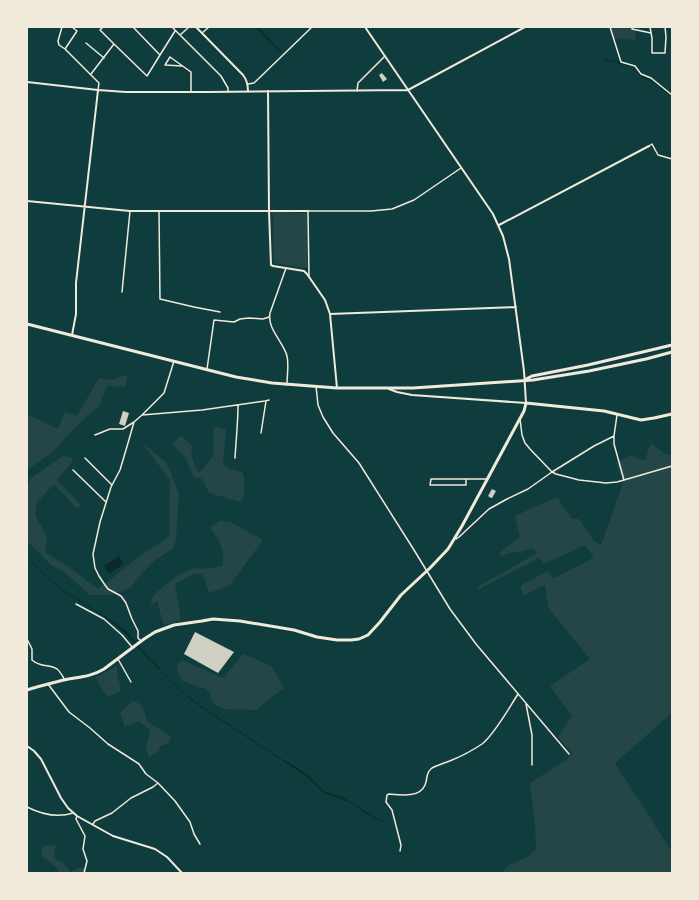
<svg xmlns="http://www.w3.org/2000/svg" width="699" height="900" font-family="'Source Sans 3',sans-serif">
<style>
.green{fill:#244646}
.water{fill:#0a2a2b}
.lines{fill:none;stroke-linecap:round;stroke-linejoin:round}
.stream{stroke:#0a2a2b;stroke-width:1}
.building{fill:#cfcfc3}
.minor{stroke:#f1e9da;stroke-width:1.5}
.tertiary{stroke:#f1e9da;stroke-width:2}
.primary{stroke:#f1e9da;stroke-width:3}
.trunk{stroke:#f1e9da;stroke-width:3}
</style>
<rect width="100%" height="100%" fill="#0f3d3e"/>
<path class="green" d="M610,27h9l17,3 -1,10 -21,-2z
M270,212l37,1v55l-33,-5 -1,-49z
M127,375l-1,12 -19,-1 -8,20 -20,18 -28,29 -24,17v-56l31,15 7,-17 12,4 22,-38 13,2z
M214,426l12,4 -3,34 7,5 11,3 3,3v16l1,3 -4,8 -32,-9 -7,-14 -8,-2 -9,-20 -13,-13 9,-9 11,11c-2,10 2,18 7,27l6,-7 8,-10z
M142,443l25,20 12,31 -3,45 -3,10 -18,11 -10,10 -15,18 -19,7h-21l-27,-24 -12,-6 -24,-24v-55l4,-8 32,-22 11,3 -17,21 24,25 -4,4 -23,-25 -17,18 -2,14 12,20 -2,16 25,16 28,21 12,-9 22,-18 37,-26 1,-56z
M651,443l10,8 6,4 5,-1v259l-57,50 57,89v21h-167l-1,-3 5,-5 18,-8 9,-8 -1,-26 -5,-40 36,-23 7,-6 -15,-17 14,-21 -22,-30 40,-27 -41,-50 -4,-24 -21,10 -4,-9 27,-15 7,7 40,-20 -9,-13 -41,19 -5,-6 -60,31 -2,-2 60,-34 -4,-5 -33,8 -1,-3 21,-16 -5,-21 42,-19 15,22h7l14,21 8,5 22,-62 -7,-21 16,-7c4,4 9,5 13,5z
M220,521l10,1 33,18 -33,45 -21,8 -6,-19 -8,-1 -20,11 6,36 -17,5 -5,-16 -1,-8 -7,4 1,-7 5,-6 21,-17 17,-7 13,1 14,-3c4,-16 -3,-26 -12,-38l2,-2z
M243,654l13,5 15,7 13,22 -28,22 -31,-1 -8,-3 -5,-5 -2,-8 -5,-5 -7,-1 -14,-6 -5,-6 -2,-9 5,-6 41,18z
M116,666l5,25 -14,6 -12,-20 10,-4z
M133,701l9,4 5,16 24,16 -2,6 -9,3 -1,5 -10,6c-5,-9 -1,-17 1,-27l-11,-9 -14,6 -5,-14z
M56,845l-2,11 2,4 6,2 9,10 6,-4h9l-1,5h-25l-4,-6 -15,-12 2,-9z"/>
<path class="water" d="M255,27h3l23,24 -1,1z
M618,61l6,3 9,2 9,9 9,5 21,16v1l-20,-15 -12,-6 -7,-9 -14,-3 -1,-1z
M119,556l5,8 -15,10 -5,-8z
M103,615l15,10 8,6 22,26 7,6 5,5 -1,2 -5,-6 -7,-6 -22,-25 -8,-7 -15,-10z
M284,760l23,14 18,18 17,5 9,5 18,12 -1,1 -17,-12 -10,-4 -17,-6 -18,-17 -23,-15z"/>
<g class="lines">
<path class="stream" d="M605,60l14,2
M27,557l19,19 17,14 39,25
M160,669l27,27 13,10 84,55
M368,814l14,7"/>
</g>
<path class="building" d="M382,73l5,6 -4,3 -4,-7z
M123,411l6,2 -4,13 -6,-2z
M492,489l4,2 -4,7h-1l-3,-2z
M195,632l39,20 -16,21 -34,-19z"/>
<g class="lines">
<path class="minor" d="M62,27l-4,14 1,4 6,4 34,34 -1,7
M133,27l26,27
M172,27l49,49 7,12v4
M610,27l11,35 14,4 6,8 10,4 21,17
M632,27v2l19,4
M650,27l2,11v15h13l1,-16 -1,-10
M202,33l7,-6
M180,35l9,-8
M86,43l18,15
M114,44l33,32 13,-21 15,-24
M65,49l12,-18 -5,-4
M182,66l-17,-1 5,-8 21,15v20
M91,74l23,-30 -14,-14 3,-3
M248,84l6,-1 58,-56
M357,91l1,-8 27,-27
M649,146l3,-2 6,11 14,4
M159,211l1,88 34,8 26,5
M286,268l-16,45c-3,16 13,28 17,43 2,8 0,20 0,29
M309,277l-1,-66h63l21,-2 22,-9 47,-32
M122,292l8,-81
M207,369l7,-49 20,2 6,-3 9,-1 14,1 6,-2
M316,386l2,19 5,12 10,16 26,30 55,87 36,59 26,35 93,110
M142,415l60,-5 63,-9 4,-1
M617,415l-3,21v8l10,36
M520,419l2,16 3,8 5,6 22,23 4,2 23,6 27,3 11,-1 7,-2 48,-14
M261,433l5,-32
M95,435l15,-6h13l11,-7
M85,458l27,27
M235,458c1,-18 3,-35 3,-53
M73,470l33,32
M466,479v6h-36l1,-6h55
M456,539l3,-2 30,-28 18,-10 21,-10 24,-17 42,-26 20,-10
M76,604l28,15 18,16 10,12
M27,639l5,10v11c9,8 17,4 25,9 3,2 6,8 8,11
M141,641l-3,-3v-7l-6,-12 -6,-16 -5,-7 -13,-7 -3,-4 -6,-9 -4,-8 -2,-14 7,-32 11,-35 9,-17 8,-27 6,-21 8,-7 22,-22 10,-32
M118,659l13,23
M48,684l21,28 21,16 18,16 31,20 7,10 12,9 17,18 15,21 4,12 6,10
M526,704l6,31v30
M27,807c14,7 31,11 46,6
M77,816l-1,3 9,17 -2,13 4,12 -3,12
M93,824l2,-3 17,-8 19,-15 22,-11 5,-4
M400,851l1,-6 -9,-35 -6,-8 1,-7 2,-1c11,1 31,4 36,-9 3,-6 0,-12 7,-17 5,-3 13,-5 20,-8 10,-4 21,-10 30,-16 12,-9 27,-36 36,-50"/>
<path class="tertiary" d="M196,27l47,48c4,5 5,10 5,16
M365,27l128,187 10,22 6,23 15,112 2,32 -114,-8 -15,-3 -8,-3
M27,82l71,8 28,2h82l200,-2 117,-63
M268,91l1,120 2,54 2,1 31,5 3,3 18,26 5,14 7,74
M27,201l103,10h178
M499,225l150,-79
M330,314l186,-7
M72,335l4,-21v-31l22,-193
M27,746l7,5 7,8 20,39 7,10 9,8 36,20 42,13 12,8 15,16"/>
<path class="primary" d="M27,690c12,-4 25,-7 37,-10 14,-3 27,-3 40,-11l40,-30 11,-7 19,-7 28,-4 11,-2 27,2 54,9 23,7 20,3h14l8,-1 9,-4 12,-13 21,-27 29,-27 18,-19 14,-23 62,-115 2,-8 78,8 37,9 13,-2 18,-4"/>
<path class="trunk" d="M27,324l209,53 36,6 65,5h76l120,-8 56,-9 57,-12 26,-7
M526,379l6,-3 56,-11 84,-20"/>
</g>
<rect width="699" height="900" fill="none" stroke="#f1e9da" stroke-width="56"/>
</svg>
